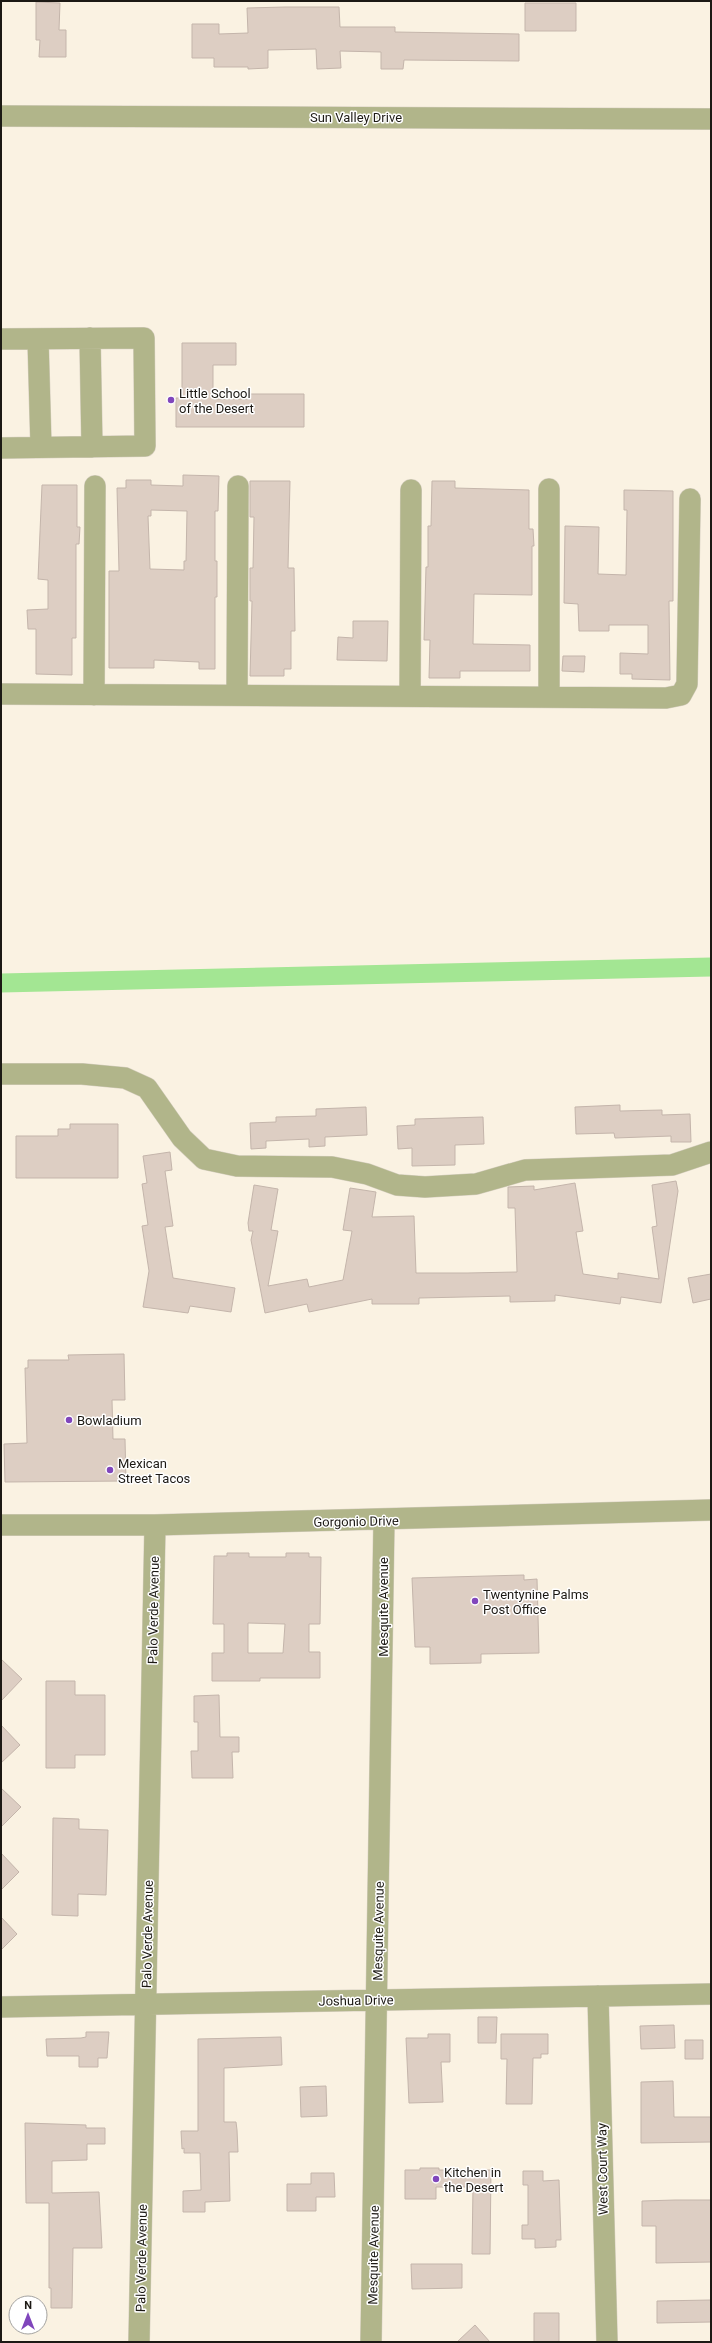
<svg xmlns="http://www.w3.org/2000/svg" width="712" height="2343" font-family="Roboto,sans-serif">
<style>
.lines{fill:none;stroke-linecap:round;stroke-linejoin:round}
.canal{stroke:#a3e693;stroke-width:19}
.building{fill:#ddcec3;stroke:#c4b5ab;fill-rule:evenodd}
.minor-casing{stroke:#d6cfc1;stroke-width:22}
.minor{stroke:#b1b58a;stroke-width:21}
.poi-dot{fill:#8046bc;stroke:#fff;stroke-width:1.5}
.labels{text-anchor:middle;stroke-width:3;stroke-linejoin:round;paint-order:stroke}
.street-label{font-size:13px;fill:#1c1914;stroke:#fff}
.poi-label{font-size:13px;fill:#1c1914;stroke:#fff;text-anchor:start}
</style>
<rect width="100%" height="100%" fill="#faf2e2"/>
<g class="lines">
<path class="canal" d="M1,983l710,-16"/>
</g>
<path class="building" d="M36,2l24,1 -1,27h7v27h-27l1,-17h-4z
M525,3h51v28h-51z
M285,7h54l1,20h55v5l124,2v27l-115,-1 -1,9h-22v-17l-41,-1 1,17 -24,1 -1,-20 -48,1v18l-20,1v-2h-34v-9h-22v-34h27v10l29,-1 -1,-25z
M182,343h54v22h-23v34h37v-5h54v33h-128v-29h6z
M183,475l36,1 -1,35h-3v50h2v36h-2v72h-16v-7l-45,-2v8h-45v-97h10l-2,-83h9v-8h25v5l32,1zM151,510l36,1 -1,50h-2v9l-34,-1 -2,-53h3z
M250,481h40l-2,87h6l1,63h-4v38h-7v7h-34l2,-75h-2v-33h3l1,-51h-4z
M432,481h23v7l74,2v39h4l1,17h-2v49l-58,-1 -1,50 57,1v26h-70v7h-31l1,-38h-6l2,-73h2v-41h3z
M42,485h35v42h3l-1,17h-3v94h-4v37l-36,-1v-45h-8l-1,-19 21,-1v-29l-10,-1z
M624,490l49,1v110h-4l1,79 -38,-1v-5h-12v-21l28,1v-29h-39v6h-30l-1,-27 -14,-1 1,-77 34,1 -1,47 28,1 1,-65h-3z
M353,621h35l-1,40 -50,-1 1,-23 15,1z
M563,656h22l-1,16 -22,-1z
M620,1105v6l42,-1v5l28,-1 1,28h-20v-6l-56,2 -1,-5 -38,1 -1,-27z
M366,1107l1,28 -42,2v9l-16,1v-8l-43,2v7l-15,1 -1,-26 26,-1v-5l40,-1v-7z
M483,1117l1,27 -29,1v20l-43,1v-18l-14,1 -1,-23 18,-1v-6z
M70,1124h48v54h-102v-42h42v-7h12z
M170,1152l2,18 -7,1 8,55 -8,1 8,51 62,10 -4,24 -41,-6 -2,7 -45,-6 6,-36 -7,-45 6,-1 -6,-41 5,-1 -4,-27z
M676,1181l2,10 -17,112 -40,-6 -1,7 -65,-9v6l-45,1v-6l-91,2v6h-47v-5l-63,13 -2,-8 -42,9 -14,-73 2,-9h-4l-1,-8 6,-38 24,4 -7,41 7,1 -10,55 39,-7 2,8 34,-7 9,-49 -9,-1 7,-42 26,4 -4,25 42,-1 2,57h51l50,-1 -2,-64h-7v-21l26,-1v4l41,-7 8,48 -7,1 7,42 35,5v-6l41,6 -7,-52 5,-1 -5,-41z
M711,1274v25l-18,4 -5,-25z
M124,1354l1,46h-13l1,39h12l1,42 -121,1 -1,-38 23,-1 -2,-75h3v-8h41l-1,-5z
M227,1553h22v4h37v-4h23v4h12l-1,67h-11v28h11v26h-60v3h-48v-28h12v-29h-11l1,-68h13zM248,1623l37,1 -2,29h-35z
M524,1575v5l13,-1 2,74 -58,1v9l-51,1v-17h-15l-3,-69z
M1,1659l21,20 -21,22z
M46,1681h29v14h30v60h-30v13h-29z
M219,1695l1,42h19v15h-7l1,26h-41l-1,-27h7v-29h-4v-26z
M1,1725l19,20 -19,18z
M1,1788l20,19 -20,20z
M53,1818l26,1v10l29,1 -2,65 -28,-1v22l-26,-1z
M1,1853l18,19 -18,18z
M1,1917l16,17 -16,16z
M478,2017h19l-1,26h-18z
M674,2025l1,23 -34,1 -1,-23z
M86,2032h23l-2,26h-9v9h-19v-11h-32l-1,-17 35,-1 5,-1z
M428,2034h22v28h-9l2,40 -34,1 -3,-65h22z
M501,2034h47v20h-7v4h-8l-1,46h-26l1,-45h-6z
M281,2037l1,28 -58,3v54h12l1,8 1,22h-9l1,49 -25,1v10h-22v-21l18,-1 -1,-37h-16v-5l-2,1 -1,-18h17v-92z
M685,2040h18v19h-18z
M673,2081l1,36h37v25l-70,1v-61z
M326,2086l1,30 -26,1 -1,-30z
M25,2123l61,2v3h19v16h-18v16l-35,1v32l47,-1 3,56h-29l-1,60h-21v-20h-2v-85h-23z
M420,2168h19v2h52l-1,84h-18l1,-67h-37v12h-31v-29h15z
M523,2171h20v10l16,-1 2,60h-5v7l-21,1v-9h-13v-14h6v-40h-5z
M311,2173h23l1,24h-19v14h-29v-27h24z
M675,2200h36v62l-55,1v-37h-14v-25z
M411,2264h51v24l-50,1z
M711,2300v22l-54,1v-22z
M534,2313h25v29h-25z
M475,2325l15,17h-33z"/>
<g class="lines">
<g class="minor-casing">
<path id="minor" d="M1,116l710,3
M90,338l2,109
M1,339l143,-1 1,108 -144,2
M38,339l3,108
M549,489v208
M1,694l665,4 15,-3 6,-11 3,-185
M94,695l1,-209
M237,695l1,-209
M410,696l1,-206
M1,1074h81l43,4 22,10 35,50 22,21 33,7 95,1 35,7 30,11 28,2 51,-3 49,-14 147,-5 39,-13
M1,1525h154l556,-15
M598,1996l9,346
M1,2007l710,-13
M139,2342l16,-817
M371,2342l13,-822"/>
</g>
<use href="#minor" class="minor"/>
</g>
<g class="poi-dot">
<circle cx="171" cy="400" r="4"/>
<circle cx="69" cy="1420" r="4"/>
<circle cx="110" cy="1470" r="4"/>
<circle cx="475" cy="1601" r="4"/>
<circle cx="436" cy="2179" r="4"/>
</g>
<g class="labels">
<g class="street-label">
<text x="356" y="122">Sun Valley Drive</text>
<text transform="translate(356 1521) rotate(-1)" y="5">Gorgonio Drive</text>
<text transform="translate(383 1607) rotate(-90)" y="5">Mesquite Avenue</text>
<text transform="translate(153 1610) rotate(-89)" y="5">Palo Verde Avenue</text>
<text transform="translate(378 1931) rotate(-89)" y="5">Mesquite Avenue</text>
<text transform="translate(147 1934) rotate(-89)" y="5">Palo Verde Avenue</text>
<text transform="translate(356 2000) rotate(-1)" y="5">Joshua Drive</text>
<text transform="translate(602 2169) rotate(-91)" y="5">West Court Way</text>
<text transform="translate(373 2255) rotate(-89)" y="5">Mesquite Avenue</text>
<text transform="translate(141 2258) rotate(-89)" y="5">Palo Verde Avenue</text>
</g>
<g class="poi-label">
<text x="179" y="398">Little School<tspan x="179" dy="15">of the Desert</tspan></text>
<text x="77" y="1425">Bowladium</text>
<text x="118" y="1468">Mexican<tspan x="118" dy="15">Street Tacos</tspan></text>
<text x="483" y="1599">Twentynine Palms<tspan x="483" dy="15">Post Office</tspan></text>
<text x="444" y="2177">Kitchen in<tspan x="444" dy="15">the Desert</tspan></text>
</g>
</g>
<rect width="712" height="2343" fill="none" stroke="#1c1914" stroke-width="4"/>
<g transform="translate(28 2315)"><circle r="19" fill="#ffffff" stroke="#a4a3a1"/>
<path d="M0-3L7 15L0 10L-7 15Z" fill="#8046bc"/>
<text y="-6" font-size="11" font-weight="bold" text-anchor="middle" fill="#1c1914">N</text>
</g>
</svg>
